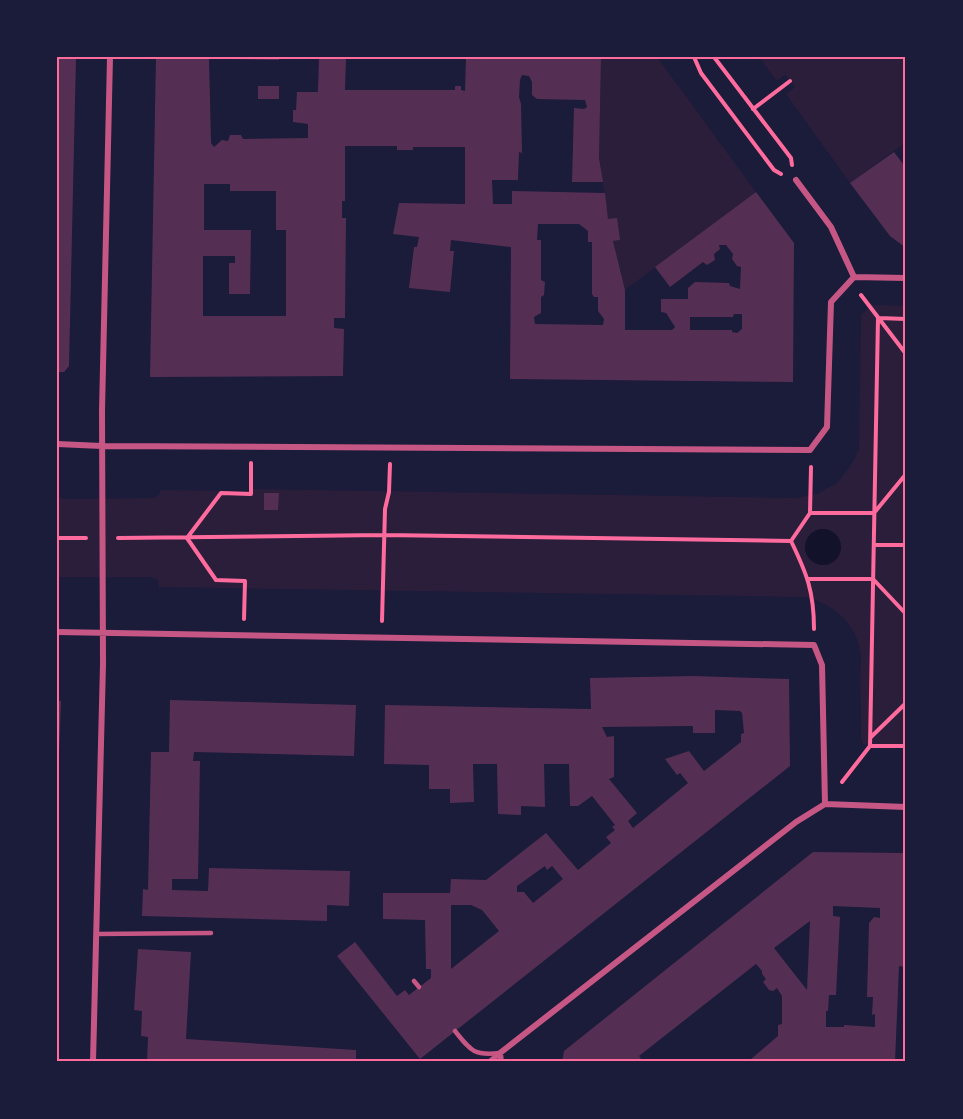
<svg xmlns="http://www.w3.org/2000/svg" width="963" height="1119" font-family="'Nunito Sans',sans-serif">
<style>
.green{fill:#2a1e3b}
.water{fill:#12122b}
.building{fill:#542f53;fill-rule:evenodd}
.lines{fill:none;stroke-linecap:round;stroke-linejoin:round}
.path{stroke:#ff6b9d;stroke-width:4}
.service{stroke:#c65784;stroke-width:4.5}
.pedestrian{stroke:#c65784;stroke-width:5}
.minor{stroke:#c65784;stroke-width:6}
.neatline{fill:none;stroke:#ff6b9d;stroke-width:2}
</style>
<rect width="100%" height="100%" fill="#1b1b3a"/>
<path class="green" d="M601,57h56l99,135 -131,98 -12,-49 7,-1 -12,-21 -9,-61z
M759,57h147v85l-56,41 -64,-89 9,-7 -10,-12 -8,6z
M873,305l33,1v442h-32l-11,-4 -2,-7c0,-19 0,-37 -1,-56 0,-10 2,-22 0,-32 -6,-28 -28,-45 -54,-52l-647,-10 -1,-7 -8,-3h-93v-80l8,2 89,-1 6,-4v-4l92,1 1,-2 544,9 20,-4 20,-11 14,-18 8,-15 2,-135z"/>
<path class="water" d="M805 547a18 18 0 1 1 36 0a18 18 0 1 1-36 0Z"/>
<path class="building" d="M57,57h19l-7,309 -5,6h-7z
M156,57h51l2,2 2,84 3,4 8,-7 6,1 2,-6h11l2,4 65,-1v-14l-15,-2v-12h3l1,-18h21l1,-35h27l-1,33h110v-4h6v4l4,1 1,-34h135l-2,101 4,24h-31l2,-74 10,1 3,-2 -2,-7 -48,-1 -5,-4v-13l-3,-6 -7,-1 -2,5 -1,17 2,7 1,49 -3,-1 -1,28h-26l1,24h19v-13l93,2 3,26 9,-1 3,22 -7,1 12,49v40h47l3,-3 -9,-14 -5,-1v-13h27v-11l7,-6 34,1 1,3 10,3 1,-22 -4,-1 -5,-7 1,-5 -7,-9h-7l1,4 -6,5 1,6 -8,5 -4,-3 -33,25 -15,-20 101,-75 38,51 -1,139 -283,-3 1,-132 -60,-7 -1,11h4l-4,41 -41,-4 5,-41h3l2,-10 -26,-3 6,-31 66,1v-57h-52v3h-16v-4h-52v55h-3v17h4l-1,100h-11v10l10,1 -1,47 -193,1zM204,184h26v7h46v39h10v86h-83v-60h32v7h-6v31h21l1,-64h-47zM538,224h41l9,7v11h4v52l2,3h4v14l6,8 -1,6 -68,-1 -1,-7 7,-4v-16l3,-2 1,-13 -4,-2v-40h-4zM734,314h8v15l-5,4 -5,-1v-2h-42v-13h43z
M229,57h50v3l-50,-1z
M258,86h21v13h-21z
M894,152l12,16v77h-4l-12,-9 -40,-53z
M264,493h15l-1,17h-14z
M693,676l96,3 1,87 -370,293 -83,-103 18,-14 42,54 8,-6 4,5 22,-17v-9h-5l-1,-49 -42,-1v-26h67l1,-14 35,1 60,-47 32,37 33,-27 -5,-6 9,-7 -3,-3 3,-2 -23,-29 -14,10h-8l-1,-42h-25l1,43 -24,-1v9l-23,-1 -1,-50h-24l1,38 -24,1v-14h-21v-24l-45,-1 1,-59 206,4 -1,-31zM715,710l25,1 2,2 2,20 -3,1v8l-37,29 -15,-20 -24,8 12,16 3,-2 8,10 -55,45 -5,-7 9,-8 -28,-34 5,-2v-41l-7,1 -5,-10 91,-1v7h22zM545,866l2,4 5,-4 11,13 -30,24 -9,-11h-7v-6zM451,905h20l11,5 17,21 -48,38z
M170,700l186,5 -2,51 -160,-4 -1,9h7l-2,118h-26v11l36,1 1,-23 141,3 -1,35 -22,-1v16l-185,-5 1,-27 5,1 3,-138h18z
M57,701h4l-2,52h-2z
M813,852l93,1v114l-7,-1 -4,96h-141l-3,-3 27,-23v-11l4,-1v-28l-5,-8 -4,3 -4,-1 -6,-8 3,-3 -4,-5v-3l-6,-7 -117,92 2,2 -4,4h-75l2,-11zM833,906l47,2v10l-6,-1 -5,6 -2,74h6l-1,18 3,-1v13l-31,-2v2h-18v-16h2l1,-16h7l4,-78 -7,-1zM810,921l-3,69 -33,-42z
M138,949l53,3 -5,87 170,11v12h-209l1,-25 -7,-1 1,-25 -8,-1z"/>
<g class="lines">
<path class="path" d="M694,57l7,16 73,97 7,4
M714,57l77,101 1,7
M753,109l37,-28
M861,295l45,59
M879,318l27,1
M810,513h64
M874,513l32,-39
M57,538h29
M118,538l266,-3 407,6
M791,541c16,33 23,51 23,88
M791,541l19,-28 1,-46
M874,545h32
M809,579h64l33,35
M244,619l1,-38 -29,-1 -29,-42 34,-45 30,1v-31
M382,621l3,-112 4,-17 1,-28
M871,737l35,-34
M870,746h36
M842,782l28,-36 8,-428"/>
<path class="service" d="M96,934l115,-1
M414,981l5,6
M455,1031c16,20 19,25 45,22"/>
<path class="pedestrian" d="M489,1062l11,-9"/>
<path class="minor" d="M796,180l35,47 23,50
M57,444l45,2 708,4 17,-23 4,-125 23,-25 52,1
M57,632l757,13 8,20 3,139
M825,804l81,3
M93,1062l10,-398 -1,-253 8,-354
M501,1062l-1,-9 296,-231 29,-18"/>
</g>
<rect width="963" height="1119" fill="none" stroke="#1b1b3a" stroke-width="117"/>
<rect x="58" y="58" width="846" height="1002" class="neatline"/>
</svg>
